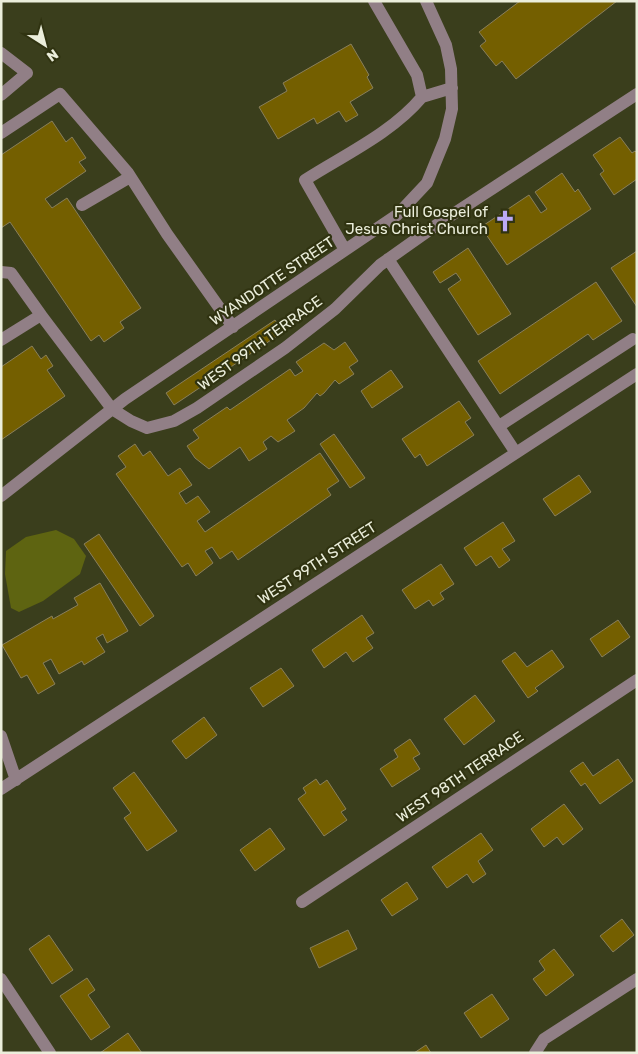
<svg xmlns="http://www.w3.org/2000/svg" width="638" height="1054" font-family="Rubik,sans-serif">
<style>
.water{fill:#5e6411}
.building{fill:#745f00;stroke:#897f5b}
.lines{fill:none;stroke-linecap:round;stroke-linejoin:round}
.minor{stroke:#917f86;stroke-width:12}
.labels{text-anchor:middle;stroke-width:4.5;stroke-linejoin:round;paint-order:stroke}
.poi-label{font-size:15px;fill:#ebeedb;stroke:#303311;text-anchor:end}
.street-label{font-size:15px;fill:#ebeedb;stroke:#303311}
</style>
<rect width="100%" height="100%" fill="#3a3e1c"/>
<path class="water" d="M56,530l18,9 12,17 -6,18 -37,27 -24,11 -8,-4 -6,-34 1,-23 20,-14z"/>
<path class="building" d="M520,1h97l-101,78 -14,-18 -6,5 -16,-20 6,-5 -7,-9z
M351,44l18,31 -2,2 6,11 -23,14 8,13 -12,7 -7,-11 -22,13 -3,-6 -36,21 -19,-32 28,-16 -4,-8z
M52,121l14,21 6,-5 14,21 -7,4 7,9 -41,28 7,9 15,-10 74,110 -21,14 4,6 -20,14 -5,-7 -8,6 -81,-119 -9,6v-73z
M620,137l12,16 3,-2 2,2v26l-23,16 -14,-21 4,-3 -11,-16z
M562,173l13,19 3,-3 13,20 -84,56 -26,-38 48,-32 12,18 6,-4 -12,-17z
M468,248l43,66 -33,21 -30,-46 13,-9 -5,-7 -16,10 -7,-11z
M637,251v56l-26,-39z
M596,282l26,39 -29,19 -5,-6 -88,60 -22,-33z
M275,320l8,12 -109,73 -8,-12z
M345,342l13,19 -9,6 5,7 -15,10 -4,-4 -11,13 -4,3 -3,-3 -13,15 -17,12 8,11 -17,11 -7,-6 -8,6 4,7 -18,12 -9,-14 -31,22 -14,-11 -8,-12 12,-8 -6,-8 34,-23 3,3 60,-41 5,7 8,-5 -7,-9 28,-19 10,7z
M32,346l9,13 5,-4 7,11 -6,4 18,26 -64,44v-73z
M391,370l12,17 -31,21 -11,-17z
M459,401l12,17 -6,4 9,13 -47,31 -7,-12 -5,4 -13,-19z
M334,434l31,44 -15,10 -30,-44z
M135,444l8,12 7,-5 18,25 12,-8 12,17 -13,8 7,11 12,-8 12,16 -13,9 8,11 115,-79 19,28 -12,8 4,6 -93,65 -6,-9 -12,8 -8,-12 -7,4 8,12 -17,13 -8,-13 -6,4 -66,-93 10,-7 -8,-11z
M579,475l12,17 -36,24 -12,-17z
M503,522l12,19 -13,8 8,11 -11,8 -8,-12 -15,10 -12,-18z
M99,534l55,82 -14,10 -56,-82z
M441,564l13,20 -14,9 4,6 -11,7 -4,-6 -14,9 -13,-19z
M100,583l28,48 -21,12 -4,-9 -7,4 9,14 -21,13 -2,-4 -23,13 -8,-15 -8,4 12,21 -17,10 -11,-19 -6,3 -19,-33 50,-29 1,3 25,-14 -4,-7z
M362,615l12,18 -8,5 7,10 -20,14 -7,-10 -22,16 -12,-18z
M618,620l12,17 -28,20 -12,-18z
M552,650l12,17 -29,21 3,3 -10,7 -26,-37 13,-9 12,15z
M281,668l13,18 -31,21 -13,-19z
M475,695l20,26 -31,24 -20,-26z
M204,717l13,18 -31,24 -14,-18z
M410,739l10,15 -7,4 7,11 -28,18 -12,-18 18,-12 -4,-7z
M618,759l15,22 -33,23 -15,-21 -4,3 -11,-15 13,-9 10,14z
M134,772l43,59 -30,20 -23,-33 7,-5 -18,-25z
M316,779l4,6 7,-5 19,29 -5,3 6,8 -23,16 -26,-37 8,-6 -3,-5z
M564,804l19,25 -20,16 -6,-8 -13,10 -13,-18z
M270,828l15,21 -30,22 -15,-21z
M481,833l12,17 -15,11 8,13 -13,9 -6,-9 -20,14 -15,-21z
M407,882l11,17 -26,17 -11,-16z
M622,919l12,16 -21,17 -13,-16z
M348,930l9,19 -38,19 -9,-20z
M49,935l24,35 -21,14 -23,-35z
M554,949l20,26 -28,21 -13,-17 12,-9 -6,-9z
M87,978l8,12 -7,5 22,32 -19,13 -31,-44z
M492,994l17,25 -28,19 -17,-25z
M128,1033l14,20h-42z
M426,1045l5,8h-17z"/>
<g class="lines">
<path class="minor" d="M1,53l26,20 -26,22
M422,97l30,-9
M1,133l59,-39 68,79 39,61 66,93
M82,205l48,-28
M345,250l-40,-70c39,-25 87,-47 117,-83l-5,-22 -43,-74
M388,259l128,194
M1,272l10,1 30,42
M1,340l40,-25 71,94 19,12 16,7 27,-7 23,-13 88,-60 50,-39 45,-44 55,-39 202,-132
M499,426l134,-87
M1,496l124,-97 272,-184 30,-32 18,-44 7,-30 -1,-40 -5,-24 -20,-44
M1,736l15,44
M1,789l636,-415
M302,902l335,-222
M1,979l49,74
M535,1053l9,-14 93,-60"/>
</g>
<defs>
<g id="church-bare" transform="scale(1.725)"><path d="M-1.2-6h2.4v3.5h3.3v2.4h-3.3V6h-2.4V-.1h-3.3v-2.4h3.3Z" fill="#bbaaf6" stroke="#303311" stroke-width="2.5" paint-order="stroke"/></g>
</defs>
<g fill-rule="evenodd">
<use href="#church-bare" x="505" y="221"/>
</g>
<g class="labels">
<g class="poi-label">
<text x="488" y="217">Full Gospel of<tspan x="488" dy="17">Jesus Christ Church</tspan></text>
</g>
<g class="street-label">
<text transform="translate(272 281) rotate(-34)" y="5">WYANDOTTE STREET</text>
<text transform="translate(260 343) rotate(-36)" y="5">WEST 99TH TERRACE</text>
<text transform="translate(317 563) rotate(-33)" y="5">WEST 99TH STREET</text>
<text transform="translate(460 777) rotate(-34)" y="5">WEST 98TH TERRACE</text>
</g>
</g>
<rect width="638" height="1054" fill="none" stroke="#ebeedb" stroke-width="5"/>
<g transform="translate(45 45) rotate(144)" stroke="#303311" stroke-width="4" paint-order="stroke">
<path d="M0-4L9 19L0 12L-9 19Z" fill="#ebeedb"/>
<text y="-8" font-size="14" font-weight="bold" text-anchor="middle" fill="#ebeedb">N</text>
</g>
</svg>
